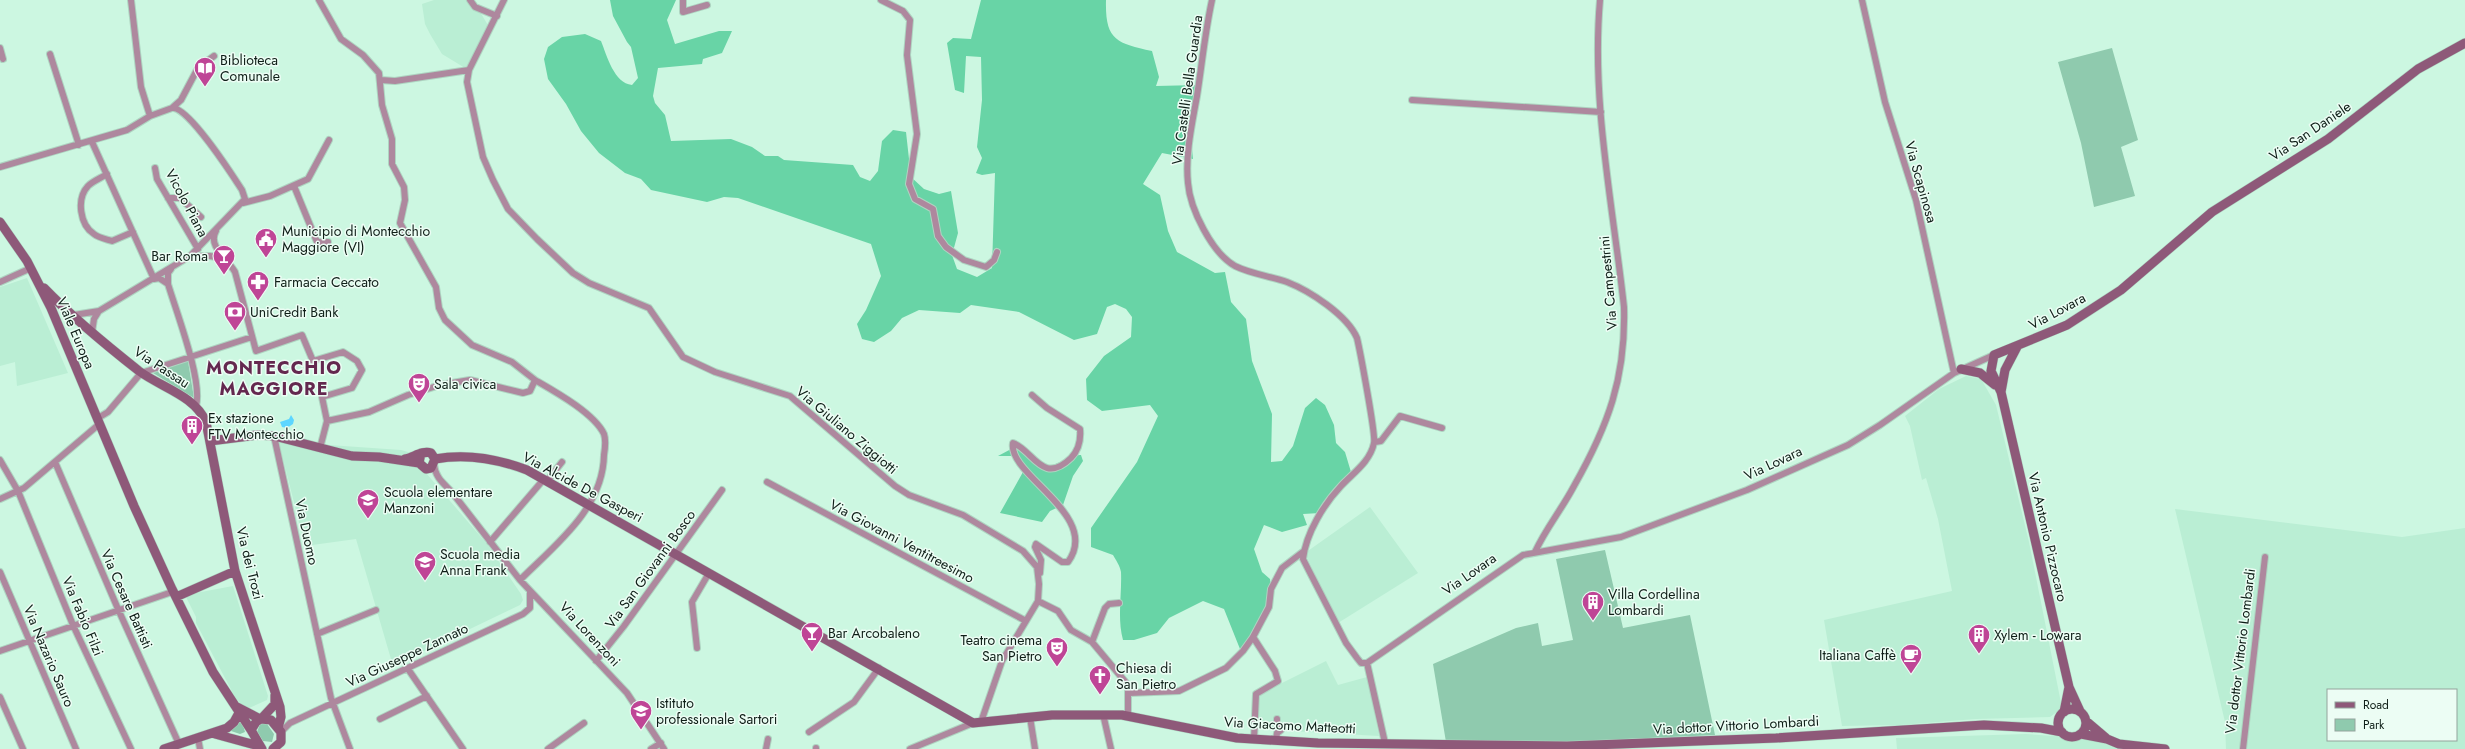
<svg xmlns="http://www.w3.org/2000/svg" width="2465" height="749" font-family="Jost,sans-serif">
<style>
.built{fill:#baeed4;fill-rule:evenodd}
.green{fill:#8fcaae}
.forest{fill:#68d4a6}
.water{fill:#5dd6ff}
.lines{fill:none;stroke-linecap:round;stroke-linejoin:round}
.street-casing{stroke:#aed4c1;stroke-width:8}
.secondary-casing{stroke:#aed4c1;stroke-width:10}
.street{stroke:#ae889e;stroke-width:6}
.secondary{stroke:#8e5979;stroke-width:9}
.labels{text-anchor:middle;stroke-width:3;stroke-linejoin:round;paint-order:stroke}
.poi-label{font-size:14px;fill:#0e1e17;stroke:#ecfdf4;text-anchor:start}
.street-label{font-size:14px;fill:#0e1e17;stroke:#ecfdf4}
.district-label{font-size:18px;font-weight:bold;letter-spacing:1px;fill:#64284f;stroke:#ecfdf4}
</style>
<rect width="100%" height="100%" fill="#ccf7e1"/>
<path class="built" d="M434,0h39l16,27 -19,44 -28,-17 -12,-20 -5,-10 -3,-20z
M27,278l41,95 -51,13 -2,-24 -15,4v-79z
M1966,376l15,3 15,26 33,137 33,166 -12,9 -74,2 -76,6 -58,1 -18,-106 128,-29 -14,-72 -12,-41 -4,2 -12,-54 -5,-10 34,-27z
M276,431l53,14 72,5 7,2 79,92 34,50 2,6 -3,5 -127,61 -37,-127 -51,7z
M1370,507l48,66 -80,50 -33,-70z
M2175,509l227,28 63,-9v221h-239l-1,-27zM2328,690h128v50h-128z
M233,586l35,110 -1,4 -18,8 -8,-4 -6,-7 -39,-74v-6l-11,-22z
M1326,661l12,24 29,-8 12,59 -122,-7 1,-34z
M2026,734l42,3 85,12h-256l-1,-11z"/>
<path class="green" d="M2112,48l26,92 -17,7 14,49 -41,11 -13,-64 -23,-81z
M188,361l6,37 -41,-25z
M1605,550l18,78 67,-13 25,120 -175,8 -94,-1 -13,-78 83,-36 22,-5 4,23 31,-6 -17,-81z
M238,720l5,5 2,7 -5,2 -12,-4z
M260,724h7l7,10 -2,8 -9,-1 -6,-9z"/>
<path class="forest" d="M610,0h66l-9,20 8,24 44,-13h13l-10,22 -19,6 -1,5 -44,4 -5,28 2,7 10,12 6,26 60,-2 21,8 13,9h13l6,4 69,5 7,12 10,4 8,-10 4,-30 11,-11 13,2 5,45 13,12 15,5 12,-3 7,42 -6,22 5,14 20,8 15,-9 3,-95 -13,2 -6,-2 6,-15 -5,-11 5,-47 -1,-43 -15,-1 -2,37 -9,-3 -8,-47 6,-5 18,1 10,-39h125c-1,40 10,43 46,51l7,26 -3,9 43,-1 -9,45 3,29 -31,-6 -19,31 17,11 8,36 9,21 38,21 10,-1 6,30 15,17 6,42 20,53 -1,48 11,-1 11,-15 12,-38 11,-10 9,7 9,20 2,18 9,9 6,20 -31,41 -17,1 4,11 -25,7 -18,-7 -10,24 8,23 8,7 2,15 -20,48 -12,7 -16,-40 -21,-8 -34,17 -12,15 -23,7h-11c-6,-22 -1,-45 -2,-68 -1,-6 -5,-12 -8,-17l-22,-8v-19l46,-66 21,-46 -8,-11 -48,6 -15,-11 -1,-21 18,-23 27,-19 1,-20 -6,-8 -11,-5 -8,3 -10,27 -23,6 -55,-28 -48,-7 -11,8 -41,-3 -17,8 -11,13 -17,11 -12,-3 -5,-15 9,-14 15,-34 -10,-32 -133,-46 -14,-1 -17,5 -56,-12 -10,-11 -16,-6 -26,-20 -18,-22 -15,-27 -18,-25 -4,-20 4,-12 14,-10 23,-3 16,7c6,15 13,42 31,44l6,-7 -7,-31 -4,-5 -14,-26z
M1013,448l11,3 25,15c11,-2 23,-12 32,-11l2,6 -10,15 -10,29 -13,6 -8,11 -42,-9 23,-41 -9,-16h-16z"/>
<path class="water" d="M291,415l3,5 -1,4 -6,4 -5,-1 -2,-5 9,-3z"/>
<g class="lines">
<g class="street-casing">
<path id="street" d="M131,0l10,87 9,29
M319,0l22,39 22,16 16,18 3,32 10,34v25l12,23 1,13 -5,23 36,64 3,21 6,12 27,25 40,17 23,18 -5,11 -7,2 -53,-13 -30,5 -32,10 -39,17 -42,9
M470,0l5,7 22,9
M504,0l-35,70 -2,12 16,75 10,23 15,29 29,30 36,34 16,10 60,25 34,49 32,15 75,24 105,90 14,9 54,20 60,36 14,16 2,17 -1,17 -36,60 -21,61
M683,0v12l24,-7
M881,0l22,11 7,9 -3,35 10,79 -8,50 6,15 18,10 5,27 8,11 18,13 22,7 8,-7 3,-8
M1212,0c-7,32 -10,64 -15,96 -5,28 -12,59 -9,87 2,26 24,70 47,83 16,8 35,10 52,16 23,9 60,33 70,56 3,13 19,97 17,105 -4,19 -21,30 -33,43 -17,18 -35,47 -38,73l43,84 11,15 4,5h6
M1862,0l23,102 31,98 38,173
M0,48l3,11
M50,54l29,91
M381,80l14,1 74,-11
M1412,100l189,12
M92,142l62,137 5,-1 9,6
M0,167l127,-37 23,-14 22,-8 9,-8 17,-32 16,-12
M155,168l2,11 41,70
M107,174c-6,4 -14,7 -19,12 -12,13 -8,39 6,48 5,4 12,5 18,7l21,-9
M294,186l23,56h11
M168,198h12l21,19
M243,203l27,-7 38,-17 21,-39
M216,231c-9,15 12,28 19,41l21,79 46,-16 11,26 30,-9 14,9 5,9 -10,18 -30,9 5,24
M190,256h20l17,3
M171,269l-3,4v11c8,27 35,97 28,122
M0,282l31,-14
M74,315l25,-4 91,-55 55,-57 -3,-9c-9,-14 -55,-85 -70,-82
M92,332l2,-13 5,-8
M1032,395l15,13 33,21c1,11 -1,21 -9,29 -29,28 -38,-8 -58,-15 -6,32 89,72 55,119h-6l-26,-18 -1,3 6,13 -1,13
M98,418l10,-6 33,-39 111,-36
M274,436l57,262 19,51
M1375,442l6,-1 19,-25 42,12
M320,448l7,-27
M0,460l18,31 55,134 58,124
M55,462l63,147 61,135
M434,464c1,13 9,19 17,27l69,89 107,113 37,56
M547,481l15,-19
M767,482l259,139
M0,499l24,-11 73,-62
M490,542l54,-63
M1535,552c11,-24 27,-43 39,-66 34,-60 52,-108 50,-179 -11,-101 -33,-205 -24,-307
M0,572l76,177
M520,580c35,-35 83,-71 84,-125 1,-6 2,-15 0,-21 -10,-21 -50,-43 -69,-54
M1038,601l20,10 13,19 21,12 36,43v31
M317,634l59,-24
M1253,637l22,34 3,10 -22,13 -2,45
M1092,642l13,-34 4,-4 10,-1
M697,648l-5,-46 17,-29
M0,651l172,-59
M596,661l28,-35 98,-136
M1367,663l156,-108 98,-18 126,-47 101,-45 32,-20 74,-52 40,-18
M1367,663l18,80
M408,669l55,80
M1129,693l50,-2 47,-23 17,-17 10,-14 16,-30 2,-18 11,-21 22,-17
M0,697l23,52
M1103,714l8,35
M1030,717l5,32
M380,719l47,-23
M281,732l9,-9 233,-109 7,-6v-17
M809,732l45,-30 25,-34
M198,738l2,11
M1276,740l1,-7 4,-3 -4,-4v-7
M548,749l36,-26
M651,749l10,-6
M766,749l2,-10
M816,749v-1
M910,749l63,-26
M2243,749l22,-192"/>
</g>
<g class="secondary-casing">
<path id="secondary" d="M0,222l27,39 24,47 83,198 38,83 41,83 38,58
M44,288c29,30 62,57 95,83 23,17 55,24 67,51l29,149 45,136 1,10 -3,11
M1994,355l73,-30 54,-35 91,-78 116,-73 90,-70 47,-26
M1994,355l-3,16 10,21 68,295 11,24
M1961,369l19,4 15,12
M2001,392l4,-22 12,-23
M210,441l47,-6 17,1 78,20 27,1 40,6
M405,459c9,-2 18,-9 26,-6l4,6 -4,9 -5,1 -7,-6 2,-10
M435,459c32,-6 63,0 92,11l446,253 79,-8h70l115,23 81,5 249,3 209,-8 208,-13 57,3 21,4
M176,597l59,-26
M237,707l23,12
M2058 723a14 14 0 1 1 28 0a14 14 0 1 1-28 0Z
M2064,712l5,-25
M261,719l14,-15v-9
M2086,721l20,17
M215,734l44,12
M2081,734l26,5 12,5 46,5
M164,749l63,-21 7,-6 5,-9
M262,749l-11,-19 5,-8 5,-3 10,1 10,12v10l-8,7"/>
</g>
<use href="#street" class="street"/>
<use href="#secondary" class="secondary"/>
</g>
<defs>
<g id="library-pin" transform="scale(1.15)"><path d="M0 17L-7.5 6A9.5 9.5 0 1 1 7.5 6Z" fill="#bf4596" stroke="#ecfdf4"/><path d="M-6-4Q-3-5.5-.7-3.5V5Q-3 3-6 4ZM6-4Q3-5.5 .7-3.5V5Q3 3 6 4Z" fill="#fff"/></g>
<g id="civic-pin" transform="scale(1.15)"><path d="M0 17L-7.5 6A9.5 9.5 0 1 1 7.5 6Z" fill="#bf4596" stroke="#ecfdf4"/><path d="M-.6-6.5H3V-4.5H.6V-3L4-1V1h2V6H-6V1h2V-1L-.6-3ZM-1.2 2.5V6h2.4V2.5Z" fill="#fff"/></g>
<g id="bar-pin" transform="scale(1.15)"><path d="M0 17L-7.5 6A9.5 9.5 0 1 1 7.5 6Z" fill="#bf4596" stroke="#ecfdf4"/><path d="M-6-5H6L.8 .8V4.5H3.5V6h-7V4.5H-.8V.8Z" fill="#fff"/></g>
<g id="pharmacy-pin" transform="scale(1.15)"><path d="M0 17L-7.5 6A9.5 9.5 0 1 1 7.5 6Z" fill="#bf4596" stroke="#ecfdf4"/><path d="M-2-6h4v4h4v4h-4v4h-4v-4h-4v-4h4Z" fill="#fff"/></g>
<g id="bank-pin" transform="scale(1.15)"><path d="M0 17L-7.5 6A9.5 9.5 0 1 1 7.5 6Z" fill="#bf4596" stroke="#ecfdf4"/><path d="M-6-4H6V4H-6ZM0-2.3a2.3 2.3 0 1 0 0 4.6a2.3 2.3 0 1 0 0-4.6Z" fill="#fff"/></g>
<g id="theatre-pin" transform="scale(1.15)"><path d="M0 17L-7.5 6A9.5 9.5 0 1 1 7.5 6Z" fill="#bf4596" stroke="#ecfdf4"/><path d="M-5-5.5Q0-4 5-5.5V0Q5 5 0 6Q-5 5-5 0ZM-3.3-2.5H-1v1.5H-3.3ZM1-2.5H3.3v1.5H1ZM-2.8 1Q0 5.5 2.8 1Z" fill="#fff"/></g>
<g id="building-pin" transform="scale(1.15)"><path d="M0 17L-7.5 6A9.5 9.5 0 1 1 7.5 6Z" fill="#bf4596" stroke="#ecfdf4"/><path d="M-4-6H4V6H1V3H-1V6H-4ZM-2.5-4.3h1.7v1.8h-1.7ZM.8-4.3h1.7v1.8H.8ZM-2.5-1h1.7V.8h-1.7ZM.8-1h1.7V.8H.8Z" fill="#fff"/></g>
<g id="school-pin" transform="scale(1.15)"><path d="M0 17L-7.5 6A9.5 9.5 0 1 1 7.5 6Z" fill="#bf4596" stroke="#ecfdf4"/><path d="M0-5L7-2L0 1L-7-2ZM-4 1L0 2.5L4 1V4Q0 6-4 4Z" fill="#fff"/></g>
<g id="cafe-pin" transform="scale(1.15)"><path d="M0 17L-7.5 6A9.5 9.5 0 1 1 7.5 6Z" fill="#bf4596" stroke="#ecfdf4"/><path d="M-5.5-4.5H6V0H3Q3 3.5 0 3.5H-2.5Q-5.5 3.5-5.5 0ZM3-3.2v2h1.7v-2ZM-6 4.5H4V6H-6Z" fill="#fff"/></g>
<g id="church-pin" transform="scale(1.15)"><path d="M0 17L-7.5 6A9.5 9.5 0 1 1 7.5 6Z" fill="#bf4596" stroke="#ecfdf4"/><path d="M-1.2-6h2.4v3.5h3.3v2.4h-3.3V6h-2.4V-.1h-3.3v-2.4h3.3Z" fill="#fff"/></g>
</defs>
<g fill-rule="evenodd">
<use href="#library-pin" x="205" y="68"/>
<use href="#civic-pin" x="266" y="239"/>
<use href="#bar-pin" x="224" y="256"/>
<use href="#pharmacy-pin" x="258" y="282"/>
<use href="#bank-pin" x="235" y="312"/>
<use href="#theatre-pin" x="419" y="384"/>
<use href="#building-pin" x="192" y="426"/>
<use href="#school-pin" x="368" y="500"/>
<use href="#school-pin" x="425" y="562"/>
<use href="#building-pin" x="1593" y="602"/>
<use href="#bar-pin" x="812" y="633"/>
<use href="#building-pin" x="1979" y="635"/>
<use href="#theatre-pin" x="1057" y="648"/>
<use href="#cafe-pin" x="1911" y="655"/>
<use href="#church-pin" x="1100" y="676"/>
<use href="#school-pin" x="641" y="711"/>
</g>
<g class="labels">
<g class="poi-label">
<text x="220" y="65">Biblioteca<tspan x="220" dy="16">Comunale</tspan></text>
<text x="282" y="236">Municipio di Montecchio<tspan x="282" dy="16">Maggiore (VI)</tspan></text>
<text x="208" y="261" text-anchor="end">Bar Roma</text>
<text x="274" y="287">Farmacia Ceccato</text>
<text x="250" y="317">UniCredit Bank</text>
<text x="434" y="389">Sala civica</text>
<text x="208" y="423">Ex stazione<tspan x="208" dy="16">FTV Montecchio</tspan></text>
<text x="384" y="497">Scuola elementare<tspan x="384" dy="16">Manzoni</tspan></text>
<text x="440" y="559">Scuola media<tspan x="440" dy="16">Anna Frank</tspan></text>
<text x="1608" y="599">Villa Cordellina<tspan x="1608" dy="16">Lombardi</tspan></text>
<text x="828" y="638">Bar Arcobaleno</text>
<text x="1994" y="640">Xylem - Lowara</text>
<text x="1042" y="645" text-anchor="end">Teatro cinema<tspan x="1042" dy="16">San Pietro</tspan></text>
<text x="1896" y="660" text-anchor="end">Italiana Caffè</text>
<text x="1116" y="673">Chiesa di<tspan x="1116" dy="16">San Pietro</tspan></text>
<text x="656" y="708">Istituto<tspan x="656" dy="16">professionale Sartori</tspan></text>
</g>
<g class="street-label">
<text transform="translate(1187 90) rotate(-82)" y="5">Via Castelli Bella Guardia</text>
<text transform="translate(2310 131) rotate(-34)" y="5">Via San Daniele</text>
<text transform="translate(1921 182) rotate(74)" y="5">Via Scapinosa</text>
<text transform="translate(187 203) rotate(62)" y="5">Vicolo Piana</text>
<text transform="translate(1608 283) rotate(-95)" y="5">Via Campestrini</text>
<text transform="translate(2057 311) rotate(-28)" y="5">Via Lovara</text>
<text transform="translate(76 333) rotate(67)" y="5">Viale Europa</text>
<text transform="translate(162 367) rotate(33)" y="5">Via Passau</text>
<text transform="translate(847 430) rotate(40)" y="5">Via Giuliano Ziggiotti</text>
<text transform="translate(1773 463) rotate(-25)" y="5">Via Lovara</text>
<text transform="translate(583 487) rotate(28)" y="5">Via Alcide De Gasperi</text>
<text transform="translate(307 532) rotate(78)" y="5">Via Duomo</text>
<text transform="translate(2048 537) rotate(77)" y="5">Via Antonio Pizzocaro</text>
<text transform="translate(902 541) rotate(28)" y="5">Via Giovanni Ventitreesimo</text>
<text transform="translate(250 563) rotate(76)" y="5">Via dei Trozi</text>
<text transform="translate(650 569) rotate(-54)" y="5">Via San Giovanni Bosco</text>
<text transform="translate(1469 574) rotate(-35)" y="5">Via Lovara</text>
<text transform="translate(127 599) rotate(66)" y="5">Via Cesare Battisti</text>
<text transform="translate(83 616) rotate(67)" y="5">Via Fabio Filzi</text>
<text transform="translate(590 634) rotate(47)" y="5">Via Lorenzoni</text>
<text transform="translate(2240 651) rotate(-83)" y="5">Via dottor Vittorio Lombardi</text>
<text transform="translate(407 655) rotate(-25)" y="5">Via Giuseppe Zannato</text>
<text transform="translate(49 656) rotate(67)" y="5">Via Nazario Sauro</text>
<text transform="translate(1290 725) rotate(3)" y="5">Via Giacomo Matteotti</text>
<text transform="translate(1736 725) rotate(-3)" y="5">Via dottor Vittorio Lombardi</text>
</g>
<g class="district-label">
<text x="274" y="374">MONTECCHIO<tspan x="274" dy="21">MAGGIORE</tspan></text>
</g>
</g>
<rect x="2327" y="689" width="130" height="52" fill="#ecfdf4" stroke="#93a49c"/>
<rect x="2335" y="702" width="20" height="6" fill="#8e5979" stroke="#93a49c"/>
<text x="2363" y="709" font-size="12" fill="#0e1e17">Road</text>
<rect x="2335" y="719" width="20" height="12" fill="#8fcaae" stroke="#93a49c"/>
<text x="2363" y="729" font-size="12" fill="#0e1e17">Park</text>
</svg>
